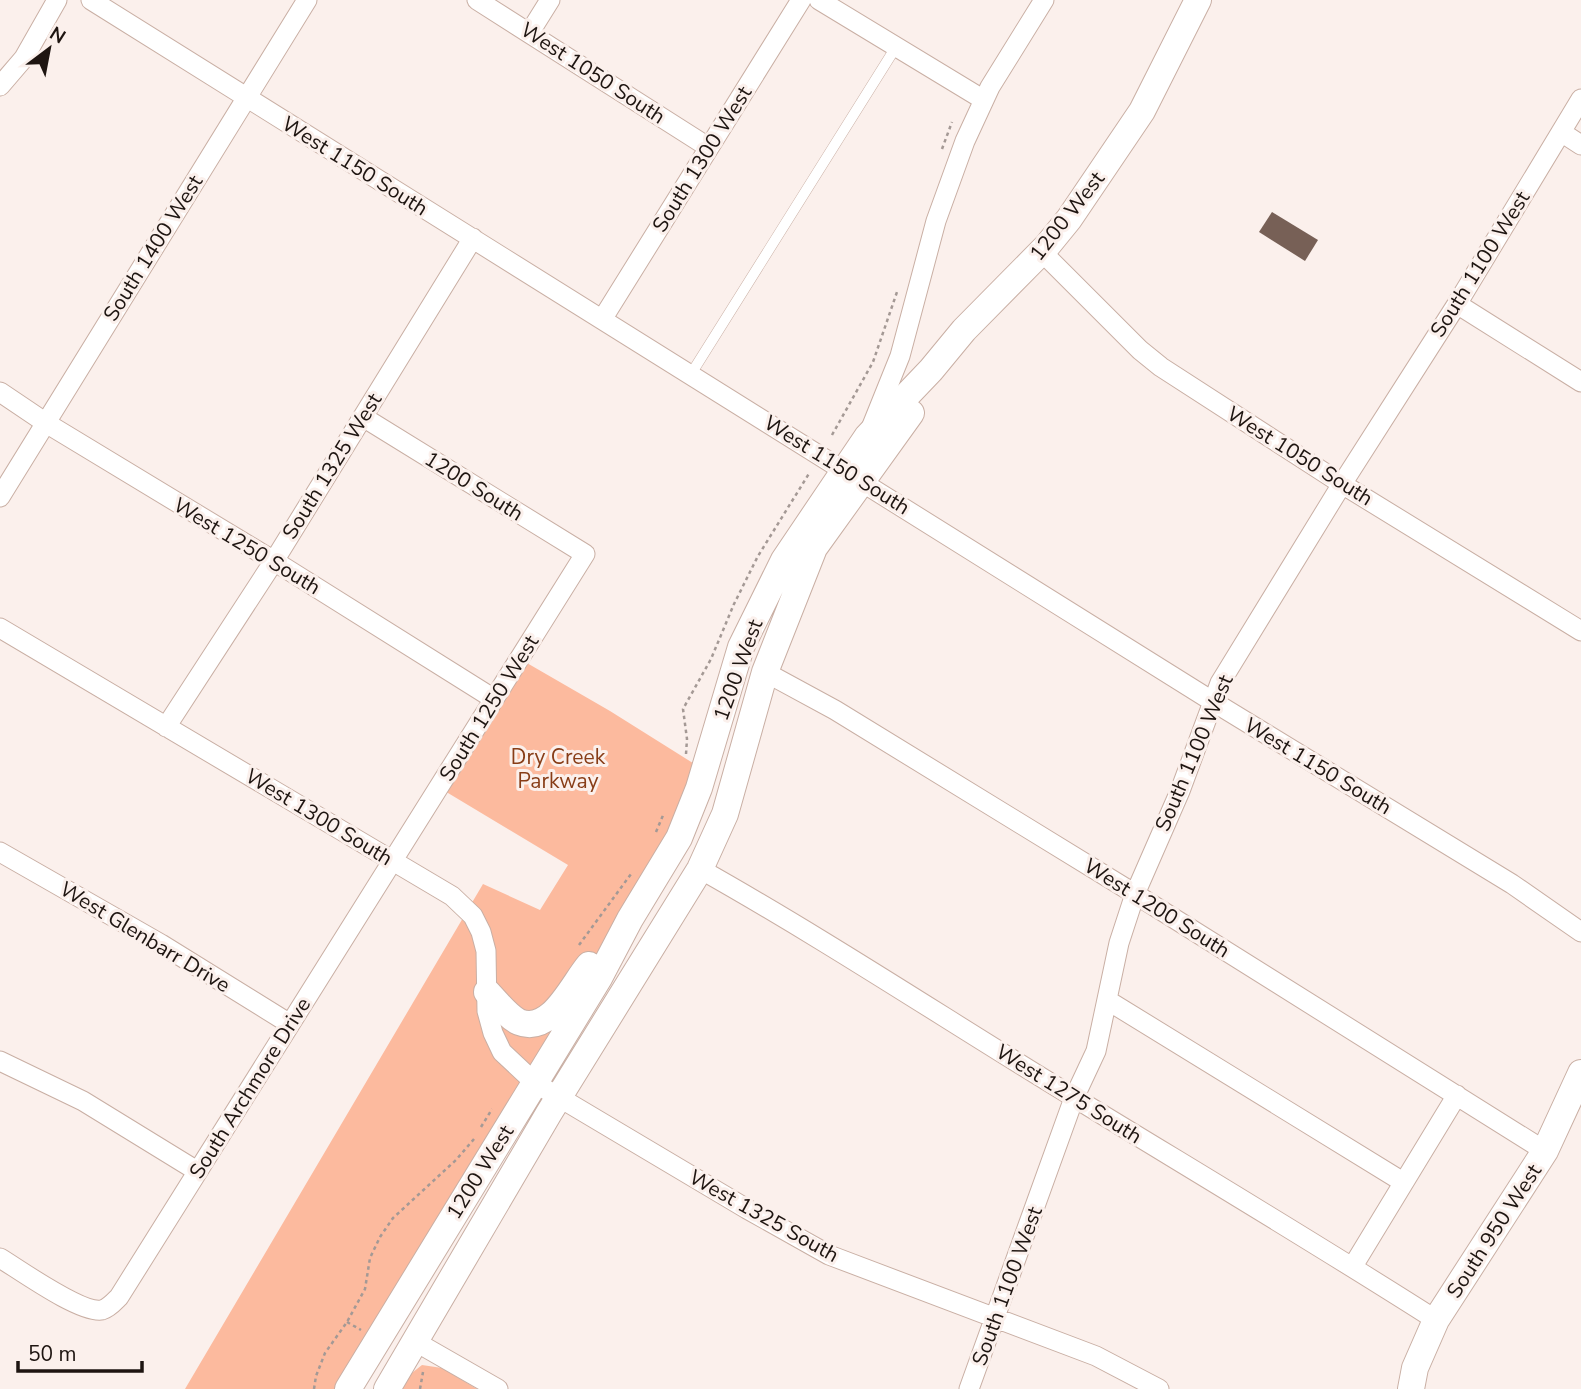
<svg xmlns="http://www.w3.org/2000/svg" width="1581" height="1389" font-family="'Nunito Sans',sans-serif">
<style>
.green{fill:#fcba9e}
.building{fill:#776056}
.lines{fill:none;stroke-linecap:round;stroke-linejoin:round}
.lane-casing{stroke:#c9afa4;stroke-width:11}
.street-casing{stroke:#c9afa4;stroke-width:21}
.secondary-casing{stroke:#c9afa4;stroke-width:28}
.path{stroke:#a49995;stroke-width:2.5;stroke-dasharray:3.5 3.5;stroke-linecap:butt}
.lane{stroke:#fff;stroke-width:10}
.street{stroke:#fff;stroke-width:19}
.secondary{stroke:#fff;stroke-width:26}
.labels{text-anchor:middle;stroke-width:6;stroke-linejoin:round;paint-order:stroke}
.street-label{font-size:21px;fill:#1e1511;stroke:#fbf0ec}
.park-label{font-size:21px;fill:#883d17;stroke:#fbf0ec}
</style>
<rect width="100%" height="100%" fill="#fbf0ec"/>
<path class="green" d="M520,659l90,52 94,59 -123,239 -238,380h-158l298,-505 57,26 28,-45 -130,-78z
M422,1365l20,3 35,21h-77l8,-13z"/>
<path class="building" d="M1272,212l46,28 -13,21 -46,-29z"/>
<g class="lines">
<g class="lane-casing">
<path id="lane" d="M691,374l205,-327"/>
</g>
<g class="street-casing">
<path id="street" d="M91,0l1121,701 300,183 69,48
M477,0l231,147
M819,0l165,100
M530,32l20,-32
M0,86l24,-28 33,-58
M1561,132l20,13
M1042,252l98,98 21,17 181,117 239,147
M1457,304l124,78
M603,318l198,-318
M0,392l46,31 228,138 220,138
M871,428l29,-72 36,-135 29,-80 25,-54 54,-87
M0,497l307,-497
M0,628l452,268 21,20 8,16 5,19 1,60 6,22 9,19 33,31 212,126 82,46 267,101 63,33
M765,672l70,38 300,184 410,257
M166,727l108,-166 199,-323
M0,852l161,92 129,80
M700,869c128,72 250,153 375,229 121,74 242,146 361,222
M1107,1000l296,182
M0,1061l83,40 114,70
M0,1258c20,12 81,56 102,52 7,-2 12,-8 17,-13l466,-743 -222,-137
M1353,1266l104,-171
M416,1342l82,47
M969,1389l105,-291 22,-47 23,-108 16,-49 45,-103 40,-108 122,-199 115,-180 124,-205"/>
</g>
<g class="secondary-casing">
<path id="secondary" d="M487,992c9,9 21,25 32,30 32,13 53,-37 70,-57
M348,1389l251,-411 31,-59 49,-81 20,-50 42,-141 43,-87 83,-123 64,-67 33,-40 83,-84 22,-27 73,-108 56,-111
M387,1389l162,-276 151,-244 25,-55 40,-142 49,-124 97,-135
M1411,1389l4,-21 21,-48 109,-169 36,-78"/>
</g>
<path class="path" d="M942,149l10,-27
M832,435l41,-73 24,-70
M686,754l1,-15 -4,-30 28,-50 23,-55 24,-48 52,-84
M656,832l8,-19
M579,945l52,-71
M481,1127l11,-18
M347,1322l14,8
M314,1389l2,-13 9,-23 22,-31 18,-33 5,-31 10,-21 13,-19 63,-58 18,-21
M420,1389l3,-17"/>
<use href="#lane" class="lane"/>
<use href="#street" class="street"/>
<use href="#secondary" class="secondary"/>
</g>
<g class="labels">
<g class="street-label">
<text transform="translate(593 73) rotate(33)" y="7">West 1050 South</text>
<text transform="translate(702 159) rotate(-58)" y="7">South 1300 West</text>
<text transform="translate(355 166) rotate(32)" y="7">West 1150 South</text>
<text transform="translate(1067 216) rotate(-52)" y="7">1200 West</text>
<text transform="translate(153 248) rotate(-58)" y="7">South 1400 West</text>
<text transform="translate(1480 264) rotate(-58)" y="7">South 1100 West</text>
<text transform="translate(1300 456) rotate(32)" y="7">West 1050 South</text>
<text transform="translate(837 465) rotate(32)" y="7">West 1150 South</text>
<text transform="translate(332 466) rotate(-58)" y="7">South 1325 West</text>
<text transform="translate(474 486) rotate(32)" y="7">1200 South</text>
<text transform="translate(247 546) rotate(31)" y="7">West 1250 South</text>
<text transform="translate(738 670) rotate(-70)" y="7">1200 West</text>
<text transform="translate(489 708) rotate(-58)" y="7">South 1250 West</text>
<text transform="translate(1194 753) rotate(-67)" y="7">South 1100 West</text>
<text transform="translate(1318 766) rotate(31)" y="7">West 1150 South</text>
<text transform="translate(319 817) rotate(31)" y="7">West 1300 South</text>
<text transform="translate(1157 908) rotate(32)" y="7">West 1200 South</text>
<text transform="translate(145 937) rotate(31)" y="7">West Glenbarr Drive</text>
<text transform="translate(250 1088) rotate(-58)" y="7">South Archmore Drive</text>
<text transform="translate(1069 1094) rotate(32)" y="7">West 1275 South</text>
<text transform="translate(480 1172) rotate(-58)" y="7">1200 West</text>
<text transform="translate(764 1216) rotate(29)" y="7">West 1325 South</text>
<text transform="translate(1494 1231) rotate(-57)" y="7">South 950 West</text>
<text transform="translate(1007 1286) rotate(-70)" y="7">South 1100 West</text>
</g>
<g class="park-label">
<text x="558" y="764">Dry Creek<tspan x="558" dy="24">Parkway</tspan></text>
</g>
</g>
<g transform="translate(49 49) rotate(32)" stroke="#fbf0ec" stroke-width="5" paint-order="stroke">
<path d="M0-5L12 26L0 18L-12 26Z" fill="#1e1511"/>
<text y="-10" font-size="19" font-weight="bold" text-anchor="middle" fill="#1e1511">N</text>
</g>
<path d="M18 1361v10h124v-10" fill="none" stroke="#1e1511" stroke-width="3.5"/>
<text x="28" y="1361" font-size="21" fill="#1e1511" stroke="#fbf0ec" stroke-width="5" paint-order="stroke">50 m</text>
</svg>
